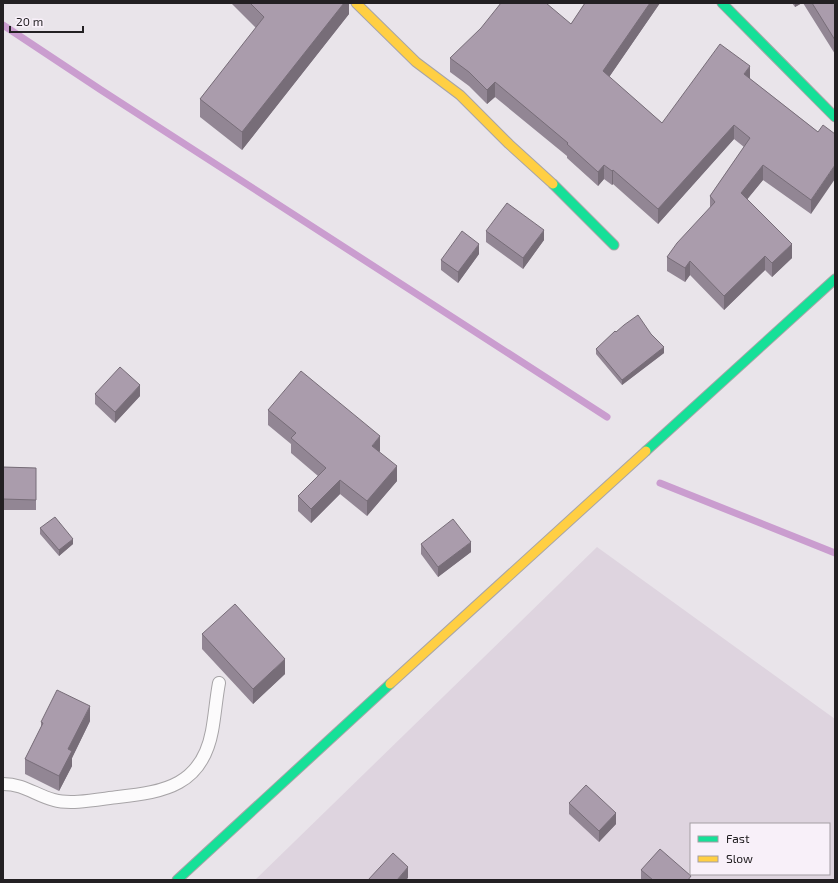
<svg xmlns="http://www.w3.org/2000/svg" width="838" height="883" font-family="'Exo 2',sans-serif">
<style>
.built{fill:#ded4df;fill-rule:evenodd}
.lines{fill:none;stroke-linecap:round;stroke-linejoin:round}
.stream{stroke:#ca9dcf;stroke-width:7}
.lane-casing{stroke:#a7a4a7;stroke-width:14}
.fast-casing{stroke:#a7a4a7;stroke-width:11}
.slow-casing{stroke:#a7a4a7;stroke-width:11}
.lane{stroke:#fcfbfc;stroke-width:12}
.fast{stroke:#16e098;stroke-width:9}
.slow{stroke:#ffcf43;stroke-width:9}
.wall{fill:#928694}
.shaded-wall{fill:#776d78}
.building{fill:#aa9cac;stroke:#776d78}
</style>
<rect width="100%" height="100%" fill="#e9e4ea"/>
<path class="built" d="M597,547l238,172v161h-580zM691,824h138v50h-138z"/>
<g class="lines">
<path class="stream" d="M3,25l98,65 506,327
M660,483l175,70"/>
<g class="lane-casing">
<path id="lane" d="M3,784c21,0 32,11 51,16 17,5 46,-1 64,-3 47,-5 84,-12 94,-66 3,-16 4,-32 7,-48"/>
</g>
<g class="fast-casing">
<path id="fast" d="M722,3l113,114
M553,184l61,61
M646,451l189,-172
M177,880l213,-196"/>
</g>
<g class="slow-casing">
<path id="slow" d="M356,3l60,59 44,33 49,49 44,40
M390,684l256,-233"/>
</g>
<use href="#lane" class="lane"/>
<use href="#fast" class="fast"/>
<use href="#slow" class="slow"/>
</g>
<path class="wall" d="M231,3h118v11l-107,136 -42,-33v-18l56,-71z
M585,3h75l-51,74 53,46 88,-44 68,53 -7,82 -48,-34 -16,19 45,59 -20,19 -7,-7 -41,40 -34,-35 -5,7 -18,-11v-14l43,-49v-12l34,-49 -10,-8 -76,85 -45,-40 -1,1 -8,-6 -6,7 -31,-28v-2l-72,-59 -8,7 -18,-18 -19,-14v-14l121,-34z
M792,3h10l-7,4z
M803,3h32v51z
M486,231l58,9 -21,29 -37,-27z
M479,254l-21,29 -17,-13v-10z
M616,332l48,21 -42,32 -26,-31v-5z
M95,394l45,2 -25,27 -20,-19z
M268,410l112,41 -1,1 18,29 -30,35 -27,-22 -29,29 -13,-12v-15l20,-20 -27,-23v-9l-23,-19z
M3,467l33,1v42h-33z
M40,528l33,16 -14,12 -19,-22z
M421,544l50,8 -33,25 -17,-23z
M202,634l83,40 -32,30 -51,-55z
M90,721l-18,37v8l-13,25 -34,-17v-15l16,-32v-5z
M569,803l47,21 -17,18 -30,-28z
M641,870l50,10h-50z"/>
<path class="shaded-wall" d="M344,3h5v11l-107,136v-18z
M650,3h10l-57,83v-15z
M795,3h7l-7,4z
M750,66v15l-6,-7z
M495,82v15l-8,7v-14z
M734,125v14l-76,85v-15z
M604,165v14l-6,7v-14z
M763,165v15l-22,27v-14z
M835,165v14l-24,35v-14z
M613,170v14l-1,1v-14z
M544,230v10l-21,29v-11z
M479,244v10l-21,29v-11z
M792,244v14l-20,19v-14z
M765,256v14l-41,40v-14z
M690,261v14l-5,7v-14z
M664,347v6l-42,32v-5z
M140,385v11l-25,27v-11z
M380,436v15l-8,10v-15z
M397,466v15l-30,35v-15z
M340,480v14l-29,29v-14z
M73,539v5l-14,12v-6z
M471,542v10l-33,25v-10z
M285,659v15l-32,30v-15z
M90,706v15l-18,37v8l-13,25v-15l9,-27z
M616,813v11l-17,18v-11z
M408,867v11l-2,2h-9z"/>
<path class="building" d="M250,3h94l-102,129 -42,-33 64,-82z
M501,3h45l25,21 14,-21h65l-47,68 59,52 58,-79 30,22 -6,8 74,58 5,-7 12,9v31l-24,35 -48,-35 -22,28 51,51 -20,19 -7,-7 -41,40 -34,-35 -5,7 -18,-11 10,-14 38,-41 -5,-6 40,-58 -16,-13 -76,84 -45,-39 -1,1 -8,-6 -6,7 -31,-28 1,-1 -73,-61 -8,8 -18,-18 -19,-14 31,-30z
M812,3h23v37z
M507,203l37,27 -21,28 -37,-27z
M462,231l17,13 -21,28 -17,-12z
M638,315l13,19 13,13 -42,33 -26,-31 19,-18 1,1 8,-7z
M120,367l20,18 -25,27 -20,-18z
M301,371l79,65 -8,10 25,20 -30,35 -27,-21 -29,29 -13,-13 28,-28 -35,-30 5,-5 -28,-23z
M3,467l33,1v32l-33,-1z
M55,517l18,22 -14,11 -19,-22z
M453,519l18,23 -33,25 -17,-23z
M235,604l50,55 -32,30 -51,-55z
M57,690l33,16 -22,43 4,2 -13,25 -34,-17 18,-36 -2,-1z
M586,785l30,28 -17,18 -30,-28z
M660,849l31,27 -3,4h-35l-12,-10z
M393,853l15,14 -11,13h-29z"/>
<rect width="838" height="883" fill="none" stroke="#232023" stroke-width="8"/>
<rect x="690" y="823" width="140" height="52" fill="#f8f0f9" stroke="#a39da3"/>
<rect x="698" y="836" width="20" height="6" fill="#16e098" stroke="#a39da3"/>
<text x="726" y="843" font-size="12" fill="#232023">Fast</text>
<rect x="698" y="856" width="20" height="6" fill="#ffcf43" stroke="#a39da3"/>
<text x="726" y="863" font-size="12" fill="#232023">Slow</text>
<path d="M10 26v6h73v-6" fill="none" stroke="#232023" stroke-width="2"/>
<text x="16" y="26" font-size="12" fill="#232023" stroke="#f8f0f9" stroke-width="3" paint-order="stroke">20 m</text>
</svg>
